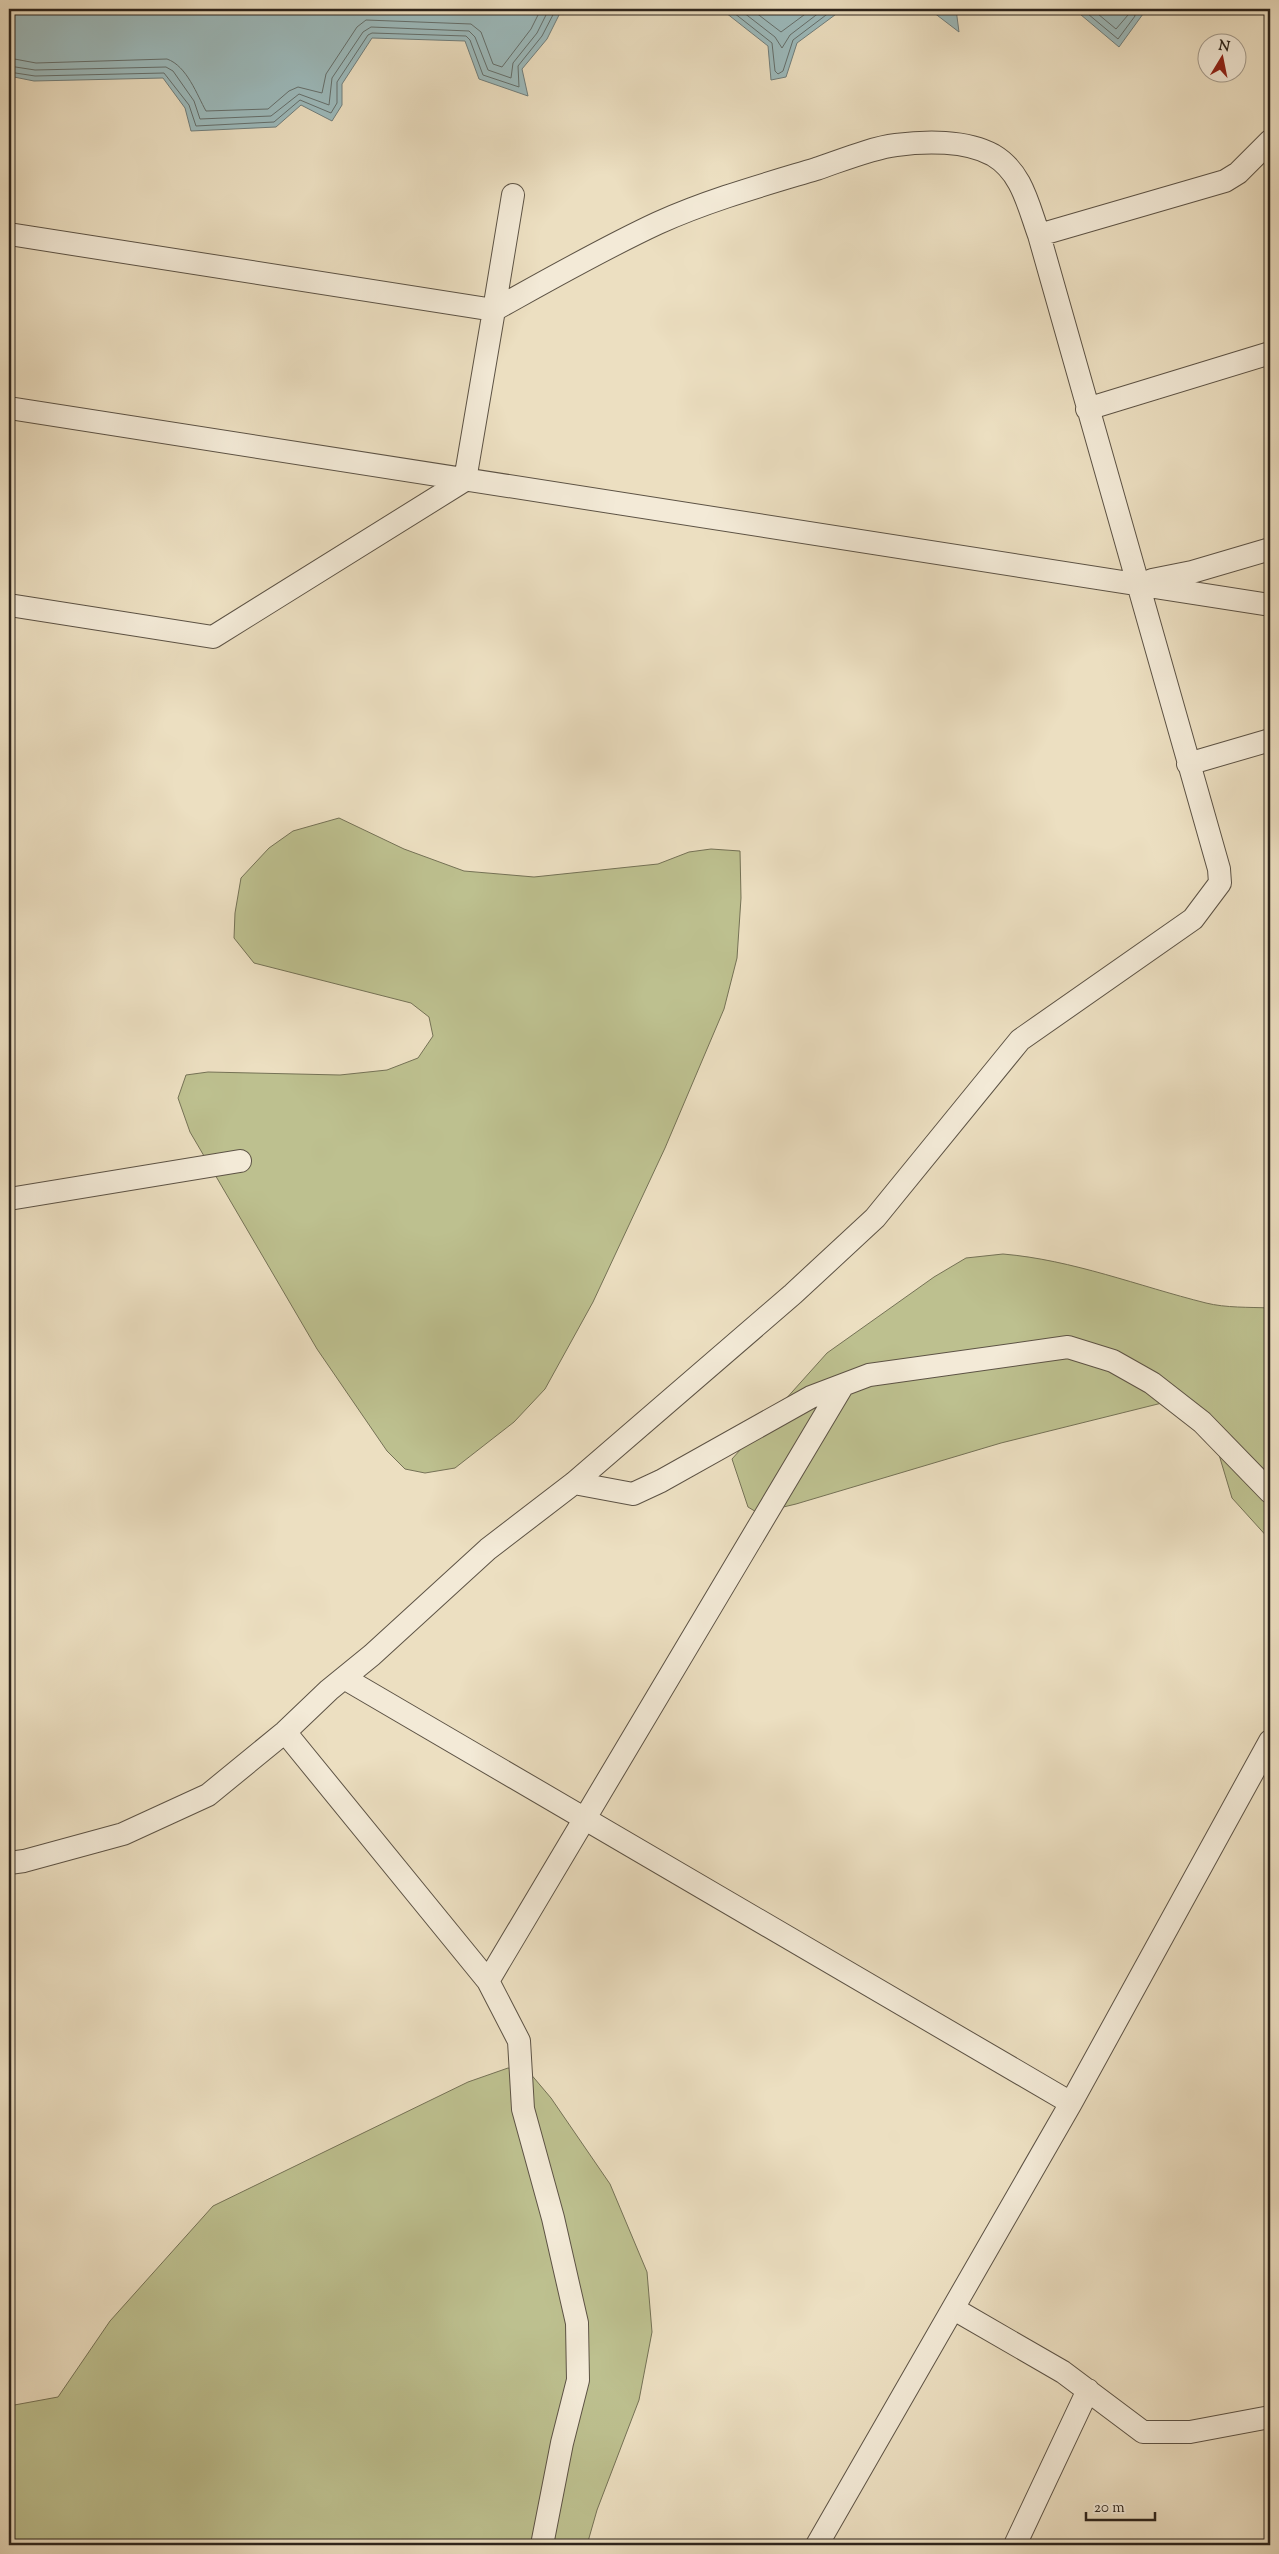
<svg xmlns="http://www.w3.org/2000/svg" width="1279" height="2554" font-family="'Sorts Mill Goudy',serif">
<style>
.green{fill:#bdc08f;stroke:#757256}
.water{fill:#9cbabc;stroke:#707e7c}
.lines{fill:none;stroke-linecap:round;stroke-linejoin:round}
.shore{stroke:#646f6c;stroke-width:1}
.minor-casing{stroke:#5d5345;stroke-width:24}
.minor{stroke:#f3ead7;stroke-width:22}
</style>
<rect width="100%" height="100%" fill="#ecdfc1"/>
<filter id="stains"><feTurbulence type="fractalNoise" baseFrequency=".004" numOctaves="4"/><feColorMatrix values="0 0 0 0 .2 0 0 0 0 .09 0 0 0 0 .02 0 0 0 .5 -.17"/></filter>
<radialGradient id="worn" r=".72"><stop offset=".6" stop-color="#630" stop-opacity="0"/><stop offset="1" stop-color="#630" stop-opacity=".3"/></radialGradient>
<path class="green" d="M339,818l65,31 60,22 70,6 124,-13 31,-12 22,-3 29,2 1,47 -4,60 -13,51 -59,139 -72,154 -48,87 -31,33 -59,46 -30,5 -20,-4 -18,-18 -70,-102 -127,-217 -12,-34 8,-23 22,-3 132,3 47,-5 31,-12 15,-22 -4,-19 -18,-14 -157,-40 -20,-25 1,-25 6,-35 28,-30 24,-17z
M1003,1254c70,6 135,32 203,49 20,5 43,4 64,5v232l-38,-42 -15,-50 -51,-46 -165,41 -205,61 -38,9 -10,-6 -16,-48 95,-106 107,-76 32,-19z
M508,2068l21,4 22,26 59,86 37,88 5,60 -13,68 -42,110 -10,35h-578v-139l49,-9 52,-76 103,-115 255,-124z"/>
<path class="water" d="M9,9h553l-15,30 -25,30 6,27 -49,-17 -14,-38 -93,-3 -30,46v21l-10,16 -31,-16 -25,22 -85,4 -6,-23 -22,-30 -129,3 -25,-5z
M721,9h122l-46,34 -11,34 -15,3 -3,-34z
M929,9h27l3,23z
M1074,9h63l6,5 -24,33z"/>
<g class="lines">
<path class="shore" d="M729,9l43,34 3,28 3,3 5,-3 10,-31 41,-31
M739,9l36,28 7,11 8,-13 34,-26
M751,9l30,23 31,-23
M1082,9l36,30 17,-23 -1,-7
M1092,9l24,20 12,-14v-6
M9,58l27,5 131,-4c20,7 30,36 39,52l62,-2 21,-18 9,-4 24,6 4,-19 31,-47 9,-7 105,4 10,8 12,32 9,3 29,-38 10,-20
M9,66l26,4 131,-3 7,4 21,30 6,18 71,-3 28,-22 30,11 3,-27 31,-46 8,-5 98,4 6,6 13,33 23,8 2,-15 24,-30 12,-24
M9,72l26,4 129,-3 25,32 7,21 78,-4 26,-22 31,13 6,-10v-21l31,-47 4,-2 94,3 4,4 13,35 36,12 -1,-21 24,-30 14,-27"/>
<g class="minor-casing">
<path id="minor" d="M9,234l485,76 -29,170 -252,157 -204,-32
M1039,235l186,-54 13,-8 32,-32
M494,310l19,-115
M9,408l1261,197
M1087,409l183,-56
M1152,580l40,-8 78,-23
M1188,764l82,-24
M9,1199l231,-38
M574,1483l59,11 28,-13 150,-84 58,-22 199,-28 45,14 39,22 50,39 68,70
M344,1678l727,425
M285,1732l203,249 31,60 4,68 30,109 24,105 1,57 -16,63 -20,102
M9,1863l15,-2 99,-27 85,-39 77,-63 44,-42 43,-35 116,-106 86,-66 219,-189 82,-76 145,-178 173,-121 27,-36 -1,-14 -180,-634c-11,-30 -17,-63 -46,-80 -27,-15 -68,-14 -97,-10 -25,3 -56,16 -80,24 -53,16 -107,31 -158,54 -56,26 -110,57 -164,87
M488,1981l355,-596
M954,2309l109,63 80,60h47l80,-15
M817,2545l254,-442 199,-362
M1015,2545l73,-155"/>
</g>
<use href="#minor" class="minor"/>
</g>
<rect width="1279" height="2554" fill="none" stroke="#ecdfc1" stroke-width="30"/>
<rect x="10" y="10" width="1259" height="2534" fill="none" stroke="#2d241c" stroke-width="2.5"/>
<rect x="15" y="15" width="1249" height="2524" fill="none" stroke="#2d241c"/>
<g transform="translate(1222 58) rotate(10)"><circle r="24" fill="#f3ead7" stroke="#a49b8c"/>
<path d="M0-4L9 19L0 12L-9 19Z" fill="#8f2418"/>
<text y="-8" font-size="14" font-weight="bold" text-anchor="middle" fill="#2d241c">N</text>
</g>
<path d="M1086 2512v8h69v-8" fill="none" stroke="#2d241c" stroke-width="2.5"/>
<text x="1094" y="2512" font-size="15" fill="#2d241c" stroke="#f3ead7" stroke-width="4" paint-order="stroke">20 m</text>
<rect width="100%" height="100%" filter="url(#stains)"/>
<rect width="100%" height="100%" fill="url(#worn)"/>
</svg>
